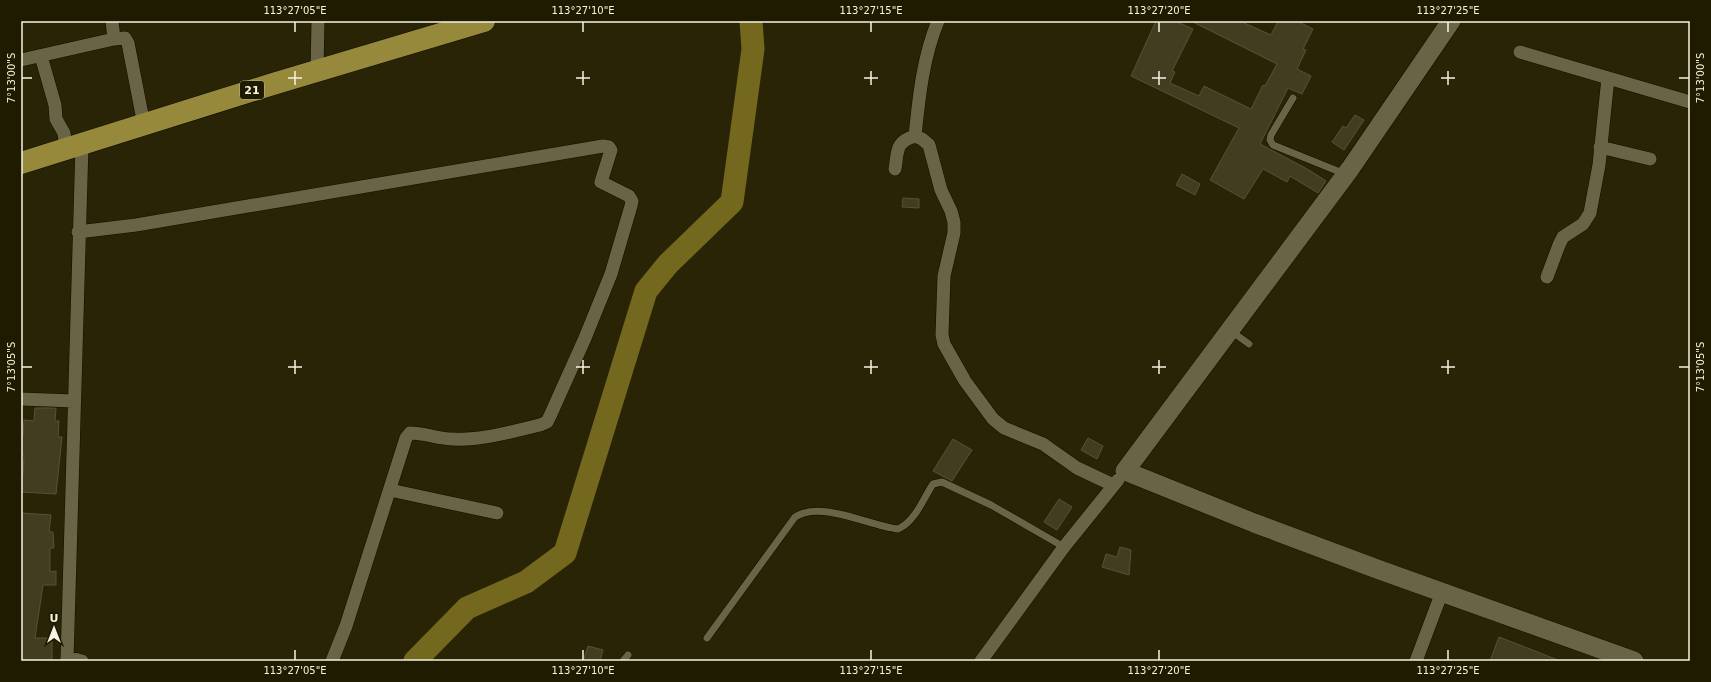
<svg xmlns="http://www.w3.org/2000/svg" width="1711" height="682" font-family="'DejaVu Sans',sans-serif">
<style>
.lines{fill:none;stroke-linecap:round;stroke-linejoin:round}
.river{stroke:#73681d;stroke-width:23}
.building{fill:#423d20;stroke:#575234}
.lane-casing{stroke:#120d00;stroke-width:8}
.street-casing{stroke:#120d00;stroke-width:14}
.secondary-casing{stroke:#120d00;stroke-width:20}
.highway-casing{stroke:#120d00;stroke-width:23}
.lane{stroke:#696445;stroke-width:7}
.street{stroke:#696445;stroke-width:13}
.secondary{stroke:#696445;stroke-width:19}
.highway{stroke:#96893c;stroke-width:22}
.ticks{fill:none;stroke:#f6f4e2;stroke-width:1.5}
.labels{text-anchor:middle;stroke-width:3.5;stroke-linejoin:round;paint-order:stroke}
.shield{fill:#1f1b00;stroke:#b6b39e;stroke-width:1}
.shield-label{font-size:11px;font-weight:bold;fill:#f6f4e2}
.neatline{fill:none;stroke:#f6f4e2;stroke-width:1.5}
.ticks-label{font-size:10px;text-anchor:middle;fill:#f6f4e2}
</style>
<rect width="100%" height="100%" fill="#292406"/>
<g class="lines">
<path class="river" d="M415,661l52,-53 59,-26 39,-29 81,-262 22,-27 64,-62 21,-153 -2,-28"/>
</g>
<path class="building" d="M1156,21h19l18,8 -21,42 3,1 -5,11 29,13 5,-10 47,23 12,-24 2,1 12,-22 -86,-43h49l31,14 7,-14h19l16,8 -10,20 3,1 -9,19 14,7 -9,18 -14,-6 -28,56 49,26 17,11 -8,12 -28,-17 -3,6 -24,-13 -19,30 -34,-19 29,-52 -108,-52z
M1355,115l9,5 -20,30 -12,-8 11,-16 3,2z
M1182,174l18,10 -5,11 -19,-10z
M903,198l16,1v9l-17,-1z
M35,408h21l-1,13h4l-1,16h4l-6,57 -35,-2v-18h2l1,-19h-3v-19h2l1,-16 10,1z
M1088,438l15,8 -6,13 -16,-9z
M953,439l19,11 -20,31 -19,-10z
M1059,499l13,8 -15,23 -13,-8z
M21,513l30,2 -2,17h4l1,16h-4v24l6,-1v14h-13l-8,53h17v22h-31z
M1120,547l11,3 -2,25 -27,-8 4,-13 11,3z
M1499,637l59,23 -1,1h-67z
M588,646l15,4 -3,11h-17z"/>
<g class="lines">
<g class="lane-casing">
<path id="lane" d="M1293,98l-22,37 -1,5 3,5 72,29
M1231,331l18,13
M707,638l88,-121c27,-17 74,9 103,12 17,-7 25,-30 35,-45l9,-2 49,23 73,42
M623,661l5,-6"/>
</g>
<g class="street-casing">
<path id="street" d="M114,39l11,-1 3,5 16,82
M1520,52l170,50
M41,56l14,49 1,14 8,14 2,16
M21,60l93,-21 -2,-18
M317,71l1,-50
M915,136l7,3 7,6 12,45 10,21 3,11v11l-10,43 -2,59 2,9 21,37 28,38 11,9 39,16 34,24 36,17
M1600,147l50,12
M895,169c3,-18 0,-27 20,-33 4,-39 8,-79 23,-115
M78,232l58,-7 467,-79 6,1 2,3 -10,32 28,14 3,5 -1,5 -20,68 -26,64 -35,78 -3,6 -7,3c-26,6 -60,16 -87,14 -15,0 -28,-6 -43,-6l-4,5 -60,188 -14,35
M1547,277l12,-32 4,-8 20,-13 7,-11 9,-48 9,-87
M21,399l53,2
M390,490l107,23
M67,657l15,4
M67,661l15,-516
M981,661l83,-114 54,-67
M1416,661l26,-69"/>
</g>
<g class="secondary-casing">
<path id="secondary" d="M1451,21l-101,148 -225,302 129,52 123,46 257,92"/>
</g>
<g class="highway-casing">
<path id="highway" d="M21,163l252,-79 211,-63"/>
</g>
<use href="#lane" class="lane"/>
<use href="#street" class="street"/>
<use href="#secondary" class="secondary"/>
<use href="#highway" class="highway"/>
</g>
<path class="ticks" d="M295,22v10M583,22v10M871,22v10M1159,22v10M1448,22v10M295,71v14M583,71v14M871,71v14M1159,71v14M1448,71v14M22,78h10M288,78h14M576,78h14M864,78h14M1152,78h14M1441,78h14M1679,78h10M295,360v14M583,360v14M871,360v14M1159,360v14M1448,360v14M22,367h10M288,367h14M576,367h14M864,367h14M1152,367h14M1441,367h14M1679,367h10M295,650v10M583,650v10M871,650v10M1159,650v10M1448,650v10"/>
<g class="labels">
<rect class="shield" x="240" y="81" width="24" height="18" rx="3"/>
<g class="shield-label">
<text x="252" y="94">21</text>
</g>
</g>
<rect width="1711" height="682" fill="none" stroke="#1f1b00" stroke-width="44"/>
<g transform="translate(54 628)" stroke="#1f1b00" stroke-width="3" paint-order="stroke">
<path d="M0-3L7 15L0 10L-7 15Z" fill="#f6f4e2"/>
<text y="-6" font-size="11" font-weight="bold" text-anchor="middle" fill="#f6f4e2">U</text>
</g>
<rect x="22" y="22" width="1667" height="638" class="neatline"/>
<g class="ticks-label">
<text x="295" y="14">113°27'05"E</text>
<text x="583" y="14">113°27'10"E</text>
<text x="871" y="14">113°27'15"E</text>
<text x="1159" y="14">113°27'20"E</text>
<text x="1448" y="14">113°27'25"E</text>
<text transform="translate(11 78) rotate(-90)" y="4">7°13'00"S</text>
<text transform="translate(1700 78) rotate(-90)" y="4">7°13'00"S</text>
<text transform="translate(11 367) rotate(-90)" y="4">7°13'05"S</text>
<text transform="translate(1700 367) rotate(-90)" y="4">7°13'05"S</text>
<text x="295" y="674">113°27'05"E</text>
<text x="583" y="674">113°27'10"E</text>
<text x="871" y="674">113°27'15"E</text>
<text x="1159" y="674">113°27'20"E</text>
<text x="1448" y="674">113°27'25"E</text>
</g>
</svg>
